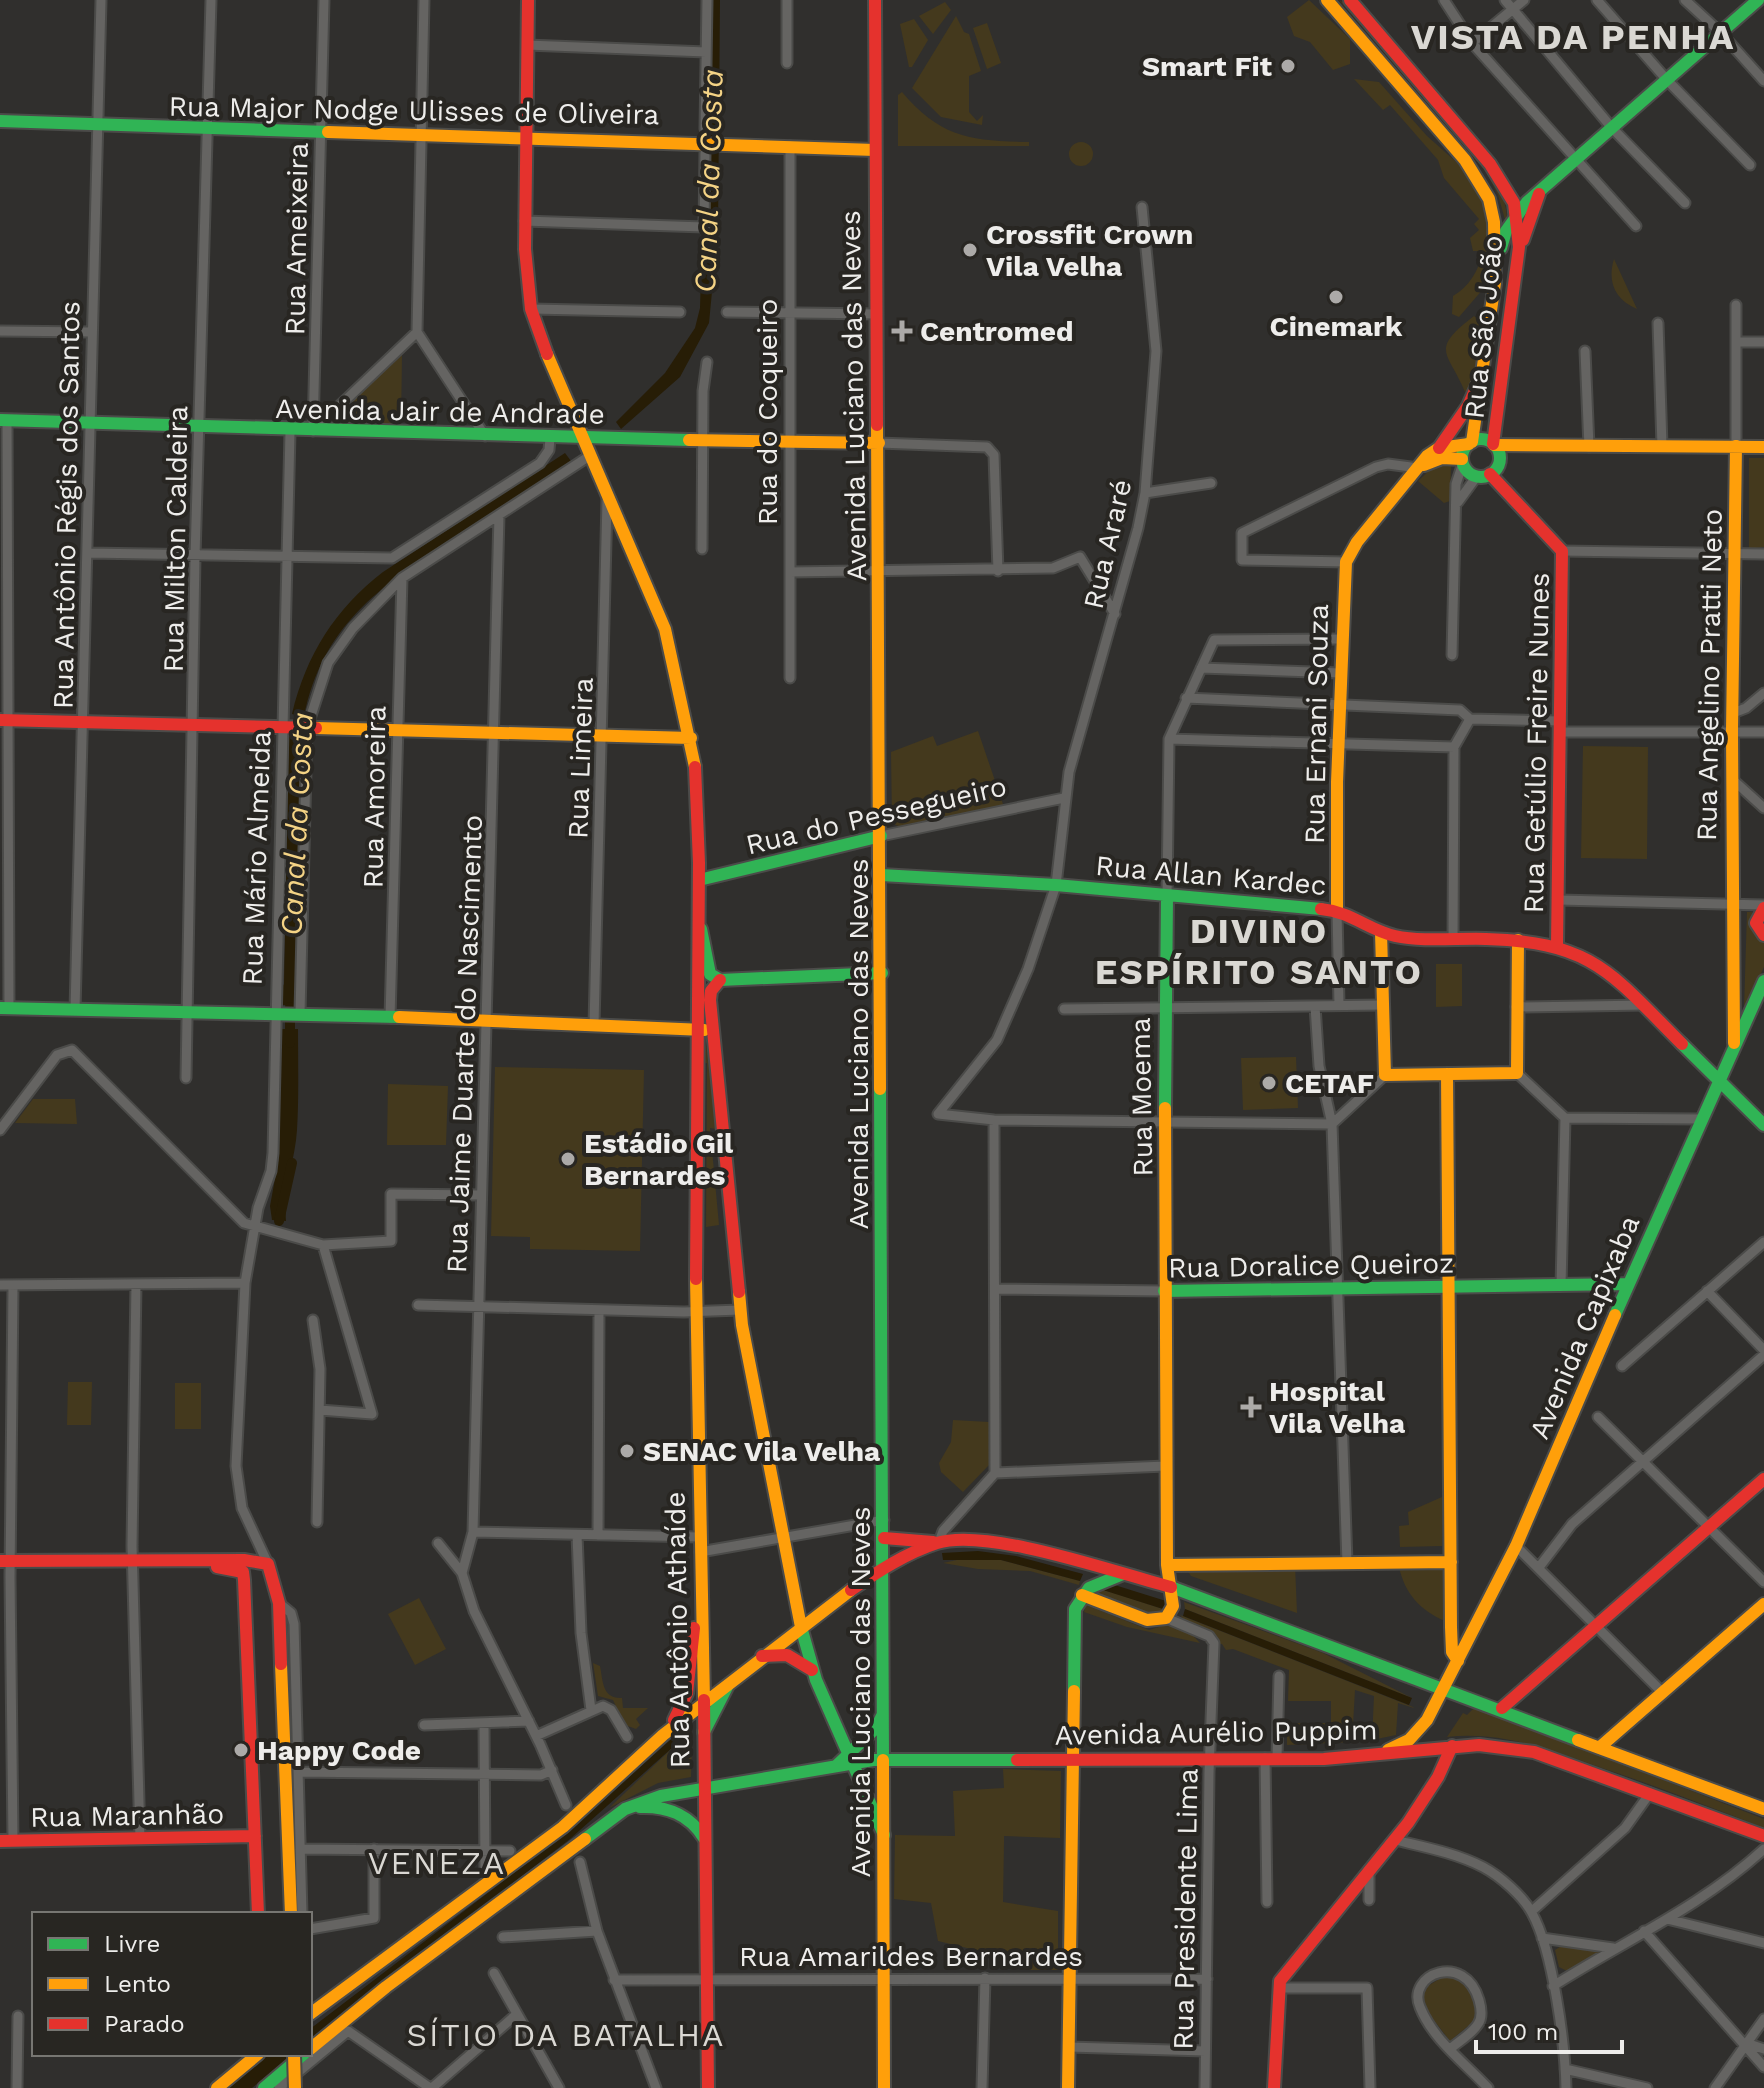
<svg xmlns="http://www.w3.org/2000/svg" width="1764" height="2088" font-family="'Work Sans',sans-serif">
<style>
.green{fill:#44391d}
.water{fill:#271d06}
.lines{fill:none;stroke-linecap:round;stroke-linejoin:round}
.canal{stroke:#271d06;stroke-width:10}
.street-casing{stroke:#4b4b49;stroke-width:13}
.fast-casing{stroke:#4b4b49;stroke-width:16}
.slow-casing{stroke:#4b4b49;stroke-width:16}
.jam-casing{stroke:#4b4b49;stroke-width:16}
.street{stroke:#656462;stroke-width:9}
.fast{stroke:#30b455;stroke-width:12}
.slow{stroke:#ff9f0a;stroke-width:12}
.jam{stroke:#e5322d;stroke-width:12}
.slow-bridge-casing{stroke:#4b4b49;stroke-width:16;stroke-linecap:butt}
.slow-bridge{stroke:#ff9f0a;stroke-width:12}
.poi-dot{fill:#acaaa8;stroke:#282622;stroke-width:3}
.labels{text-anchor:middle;stroke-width:8;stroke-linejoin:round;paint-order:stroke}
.poi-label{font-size:28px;font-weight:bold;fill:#eeedeb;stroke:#282622;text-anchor:start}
.street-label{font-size:28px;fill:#eeedeb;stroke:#282622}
.water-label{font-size:30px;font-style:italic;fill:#f4d385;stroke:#282622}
.quarter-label{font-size:32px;letter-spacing:2px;fill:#dad8d3;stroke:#282622}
.district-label{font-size:36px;font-weight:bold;letter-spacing:2px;fill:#dad8d3;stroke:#282622}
</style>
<rect width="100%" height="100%" fill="#302f2d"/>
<path class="green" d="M1309,0l41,39v25l-17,6 -23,-28 -16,-6 -7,-19z
M1339,0l8,5 141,164c9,16 22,36 18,54l-8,-28 -12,-23z
M945,2l6,8 -18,24 -14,-18z
M956,16l8,16 5,2 12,37 -12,5v36l8,9 6,-6 -1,10 -41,-8 -29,-29z
M914,19l14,21 -16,27h-3l-9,-43z
M987,23l14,40 -14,6 -14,-41z
M1354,79l25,3 48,54 36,32 24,37 5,24 -2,52 -31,36 -7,-3 1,-18c17,-10 26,-26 30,-45h-10l-3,-13 9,-8 -5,-6 5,-5 -35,-41 -6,-18 -48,-55 -7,5z
M902,92c39,46 69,49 127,50v4h-131v-51z
M1069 154a12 12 0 1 1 24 0a12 12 0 1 1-24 0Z
M1614,259l23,50c-22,-9 -30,-27 -23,-50z
M1474,316l5,4 4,-4c6,19 -2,62 -18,76 -16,-40 -37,-41 9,-76z
M402,355l-1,70 -73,-1z
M1749,458h15v89l-15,2z
M1436,464l15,2 -1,35 -6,2 -26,-22z
M978,731l26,76 -104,20 -8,-4 -1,-71 42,-16 4,10z
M1583,746l65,1 -1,112 -66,-1z
M1747,912h5l1,18 11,11v26l-20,42z
M1436,964h26v42l-26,1z
M703,1040l9,19 4,70 -6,-1 9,97 -13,2 1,-164h-4z
M1296,1057l2,51 -55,2 -2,-52z
M495,1067l149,3 -4,181 -110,-2v-12l-39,-1z
M388,1084l60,2 -2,59h-59z
M33,1099h42l2,25 -62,-1z
M68,1382h24l-1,43h-24z
M175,1383h26v46h-26z
M953,1420l36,2v43l-26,27 -22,-20 -2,-9 12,-21z
M1442,1497v49l-42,1 -1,-21 10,-1 -1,-13z
M966,1558l35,2 79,21 -1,4 -49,-14 -52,-2 -35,-6z
M1295,1565l2,48 -106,-37 -6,-9z
M1443,1566l2,55c-25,-11 -40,-27 -46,-54z
M1101,1589l62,20 3,-1 -4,5 -10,1 -54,-20z
M419,1598l27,51 -31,16 -27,-51z
M1184,1602l139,51 89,45 -227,-89z
M1086,1605l63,25 30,-9 21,22 -73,-16 -43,-15z
M1180,1615l233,92 1,1 -16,-5 -2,32 -24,5 2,-44 -19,-6 -3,52 -65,3v-22h44v-22h-43l1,-31 -56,-21 -7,1 -4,-6 -16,-2z
M593,1663l7,3c3,15 2,33 22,32l1,10h25l-12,11 4,6 -4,4 -11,-4 -12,-25 -15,-4z
M1475,1707l289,112v9c-54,-21 -107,-42 -162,-60 -52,-18 -100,-37 -155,-31l16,-24 4,2z
M686,1725l6,8 -1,44 -33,6 -49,25 72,-68 -4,-6z
M1003,1769l58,2 -1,67 -56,-2v6l-1,60 55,9v59h-30l-20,-12 -70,-17 -7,-38 -37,-4 1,-64 60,1 -2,-45 51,-3z
M1563,1945l41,5 -37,21 -8,-4 -4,-17z
M1444,1976c23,0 37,25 29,46l-23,19 -21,-27 -6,-18 5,-10z"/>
<path class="water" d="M712,0h8l-2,229 -9,94 -29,54 -59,52 -5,-7 49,-49 30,-45 5,-20 2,-62 7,-10z
M565,453l6,8 -11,9c-36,23 -72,47 -108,70 -73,47 -130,86 -148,177l-12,-3c14,-59 43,-105 91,-142z
M289,737h13l-5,265 -4,3h-12v-17l3,-4z
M280,1029h18c0,34 1,68 -1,101 -2,31 -14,58 -11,91l-14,-1 -2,-14 9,-49z
M978,1551l38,5 67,18 -3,7 -79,-21h-58l-1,-7z
M1105,1582l61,19 -3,8 -60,-19z
M1185,1609l227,89 -3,7 -226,-89z
M677,1734l5,5 -112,100 -260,200v-10l260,-199z
M270,2054h23l-41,34h-23z"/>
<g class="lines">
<path class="canal" d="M290,1007v36
M279,1221l13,-58"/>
<g class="street-casing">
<path id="street" d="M424,0l-7,332 68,104
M787,0v63
M1444,0l28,43 164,183
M1505,0l107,128 73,75
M1597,0l70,80 83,85
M1685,0l36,33 43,48
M1472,43l52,-43
M527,45l179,7
M705,129l2,-129
M524,221l180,6 1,-74
M1736,305v141
M531,309l149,3
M727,312l150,2
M1658,323l4,123
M0,331l91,1
M1736,342h28
M1585,351l4,96
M7,420l2,588
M313,431l11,-431
M313,431l104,-99
M879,443l108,4 7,8 4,116
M1145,493l66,-10
M1458,502l19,-26
M702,549l1,-158 4,-29
M1562,551l202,3
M88,553l304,5 148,-95 9,-13 1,-12
M1346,562l-104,-2v-27l134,-66 12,-3 30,4
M790,572l263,-4 27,-11 35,57
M1452,655l4,-171 7,-21
M1201,668l140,5
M790,678v-532
M1186,698l274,12 10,9 91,2
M1733,713l13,-5 18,-15
M1561,732h203
M1169,739l285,8
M1732,779l32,29
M881,836l183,-38
M1167,897l2,-158 45,-99 128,-1
M1559,900l205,5
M1337,911l2,94
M1453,939l1,-192 16,-28
M1315,1006l4,60 13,58 15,439
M1516,1007l129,-2
M1064,1009l319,-4
M75,1010l26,-1010
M300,1013l7,-285 21,-65 25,-35 49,-50 189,-123
M390,1018l12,-440
M594,1025l13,-525
M1517,1073l48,45 -4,168
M186,1078l9,-521 16,-557
M938,1114l59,-74 31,-71 28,-84 13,-113 69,-244 7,-35 11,-142 -14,-144
M938,1114l56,6 338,4
M1565,1118l135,1
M1332,1124l53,-49
M0,1130l57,-75 15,-5 172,173 79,22 49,169 -52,-4
M323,1245l68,-4v-47l90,1
M136,1284l-4,262 8,293
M0,1285l245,-2
M13,1286l-3,291 3,264
M995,1289l169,2
M1707,1291l57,59
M418,1305l266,7 56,-2
M313,1320l7,49 -3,153
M1622,1366l142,-124
M1598,1417l166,165
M995,1473l171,-7
M473,1532l226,5
M577,1535l4,98 10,77
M598,1535l1,-224
M939,1542l4,-11 52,-58 -1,-353
M438,1543l24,30 12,38 66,133 26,61
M1516,1546l146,146
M700,1552l184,-32
M268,1564l-26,-56 -6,-42 9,-183 13,-75 13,-37 2,-18 17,-721
M1540,1566l32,-42 192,-169
M462,1573l11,-41 26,-1017
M279,1603l12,10 3,11 8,290
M1166,1618l43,18 5,7 -5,129 -4,316
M484,1723l1,147
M424,1725l105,-4
M536,1736l67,-30 8,4 16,27
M1265,1758l2,144
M1277,1758l2,-82
M298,1772l243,3 11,-5
M1395,1840c29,7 61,13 88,27 17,9 40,29 49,46 21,38 33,130 34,175
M300,1849l210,2
M580,1862l17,69 59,157
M1369,1900v-31
M1532,1911l93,-83 25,-35
M1667,1919l97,24
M310,1929l64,-11v-69
M1644,1931l120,136
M503,1937l94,-6
M1542,1938l71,10
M494,1973l65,115
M614,1980l593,-1
M1553,1986c71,-45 149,-80 211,-137
M1280,1988h87l3,100
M1746,2043l18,6
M1069,2047l136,4
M1450,2049c9,-8 22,-15 28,-25 5,-7 3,-17 1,-24 -14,-49 -73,-26 -59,7 13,33 45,56 68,81
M1565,2069l82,19
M17,2088l1,-72
M279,2088l69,-57 82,57
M432,2088l85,-74
M982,2088l3,-110
M1715,2088l49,-69"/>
</g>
<g class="fast-casing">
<path id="fast" d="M0,121l328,11
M1501,248l5,-17 21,-29 231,-202
M0,420l689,20
M1462 458a19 19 0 1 1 38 0a19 19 0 1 1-38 0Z
M881,875l175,10 265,24
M699,880l182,-44
M701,929l9,45 10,6
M720,980l162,-7
M0,1008l399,9
M1682,1044l82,81
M880,1089l3,671
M1165,1108l2,-211
M1164,1291l464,-7
M1615,1315l149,-334
M1171,1587l407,153
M801,1627l15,53 68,155
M1074,1691l1,-82 14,-21 34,-14
M704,1732l23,-45
M837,1765l39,-37 6,-12
M640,1807c27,-1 49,7 64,31
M585,1839l40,-30 36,-13 212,-36h144
M264,2088l40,-34"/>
</g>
<g class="slow-casing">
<path id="slow" d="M1327,0l138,160 24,39 5,23 1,61 -23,159
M328,132l547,18
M547,354l118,275 30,138
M877,425l3,664
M689,440l190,3
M1494,445l270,2
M1424,465l18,-7 20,1
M316,728l375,10
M1337,911v-129l9,-220 11,-20 70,-86 12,-8 30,-4
M1381,932l4,143 132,-2 1,-133
M399,1017l305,13
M1734,1043l-2,-312 4,-285
M1447,1074l4,553 1,25 6,9
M696,1279l8,421
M739,1292l3,33 59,302
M1167,1565l284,-3
M1082,1595l65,25 19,-2 7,-12 -6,-41 -2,-457
M281,1664l10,250
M1578,1740l186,69
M1600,1747l164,-143
M1388,1750l21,-10 18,-20 89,-174 99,-231
M883,1760l1,328
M310,2014l253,-187 100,-92 188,-145
M310,2049l76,-62 199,-148
M217,2088l41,-34
M1068,2088l6,-397"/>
</g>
<g class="jam-casing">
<path id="jam" d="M528,0l-3,249 6,60 16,45
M875,0l2,425
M1350,0l140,164 24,39 5,44 -26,197
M1523,240l16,-46
M1439,448l29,-42 12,-27
M1490,474l72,77 -5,394
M0,720l316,8
M695,767l4,96 -3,416
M1764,908l-8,15 8,12
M1321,909c31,3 47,21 74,27 28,6 63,2 91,3 107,3 125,34 196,105
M720,980l-9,11 -1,9 29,292
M884,1538l49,4
M0,1561l244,-1 24,4 11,39 2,61
M217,1567l26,5 1,8 14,334
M851,1590c26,-18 55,-37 86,-47 50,-16 180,30 234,44
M762,1656l25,-1 25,15
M704,1700l4,388
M1502,1708l262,-229
M674,1720l13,-27 7,-65
M1017,1760l307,-1 155,-14 55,7 230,84
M0,1841l255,-5
M1274,2088l6,-107 128,-158 30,-46 14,-31"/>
</g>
<use href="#street" class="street"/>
<use href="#fast" class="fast"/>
<use href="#slow" class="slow"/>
<use href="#jam" class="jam"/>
<g class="slow-bridge-casing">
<path id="slow-bridge" d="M294,2054l1,34"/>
</g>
<use href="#slow-bridge" class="slow-bridge"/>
</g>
<g class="poi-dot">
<circle cx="1288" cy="66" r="8"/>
<circle cx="970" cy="250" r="8"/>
<circle cx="1336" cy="297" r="8"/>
<path d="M898 319h8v8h8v8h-8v8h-8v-8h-8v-8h8z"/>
<circle cx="1269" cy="1083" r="8"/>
<circle cx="568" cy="1159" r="8"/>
<path d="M1247 1395h8v8h8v8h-8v8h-8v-8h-8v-8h8z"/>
<circle cx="627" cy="1451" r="8"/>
<circle cx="241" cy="1750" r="8"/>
</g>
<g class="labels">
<g class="poi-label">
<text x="1272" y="76" text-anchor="end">Smart Fit</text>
<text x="986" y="244">Crossfit Crown<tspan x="986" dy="32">Vila Velha</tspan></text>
<text x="1336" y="336" text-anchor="middle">Cinemark</text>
<text x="920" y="341">Centromed</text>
<text x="1285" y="1093">CETAF</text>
<text x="584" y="1153">Estádio Gil<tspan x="584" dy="32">Bernardes</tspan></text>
<text x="1269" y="1401">Hospital<tspan x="1269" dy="32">Vila Velha</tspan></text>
<text x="643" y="1461">SENAC Vila Velha</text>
<text x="257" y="1760">Happy Code</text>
</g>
<g class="street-label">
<text transform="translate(414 110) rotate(1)" y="10">Rua Major Nodge Ulisses de Oliveira</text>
<text transform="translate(296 239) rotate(-89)" y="10">Rua Ameixeira</text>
<text transform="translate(1483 327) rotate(-84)" y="10">Rua São João</text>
<text transform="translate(853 396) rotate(-91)" y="10">Avenida Luciano das Neves</text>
<text transform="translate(440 411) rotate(1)" y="10">Avenida Jair de Andrade</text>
<text transform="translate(767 412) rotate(-90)" y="10">Rua do Coqueiro</text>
<text transform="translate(66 505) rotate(-89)" y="10">Rua Antônio Régis dos Santos</text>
<text transform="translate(175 539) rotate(-89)" y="10">Rua Milton Caldeira</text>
<text transform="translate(1107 544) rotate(-77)" y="10">Rua Araré</text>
<text transform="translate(1709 675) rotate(-89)" y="10">Rua Angelino Pratti Neto</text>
<text transform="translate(1316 724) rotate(-89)" y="10">Rua Ernani Souza</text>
<text transform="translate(1536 743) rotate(-89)" y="10">Rua Getúlio Freire Nunes</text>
<text transform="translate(580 758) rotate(-88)" y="10">Rua Limeira</text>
<text transform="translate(374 797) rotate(-89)" y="10">Rua Amoreira</text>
<text transform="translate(876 815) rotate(-13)" y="10">Rua do Pessegueiro</text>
<text transform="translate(256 858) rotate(-88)" y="10">Rua Mário Almeida</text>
<text transform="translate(1211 875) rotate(5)" y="10">Rua Allan Kardec</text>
<text transform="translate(464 1044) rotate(-88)" y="10">Rua Jaime Duarte do Nascimento</text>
<text transform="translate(858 1044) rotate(-90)" y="10">Avenida Luciano das Neves</text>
<text transform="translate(1141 1097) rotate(-91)" y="10">Rua Moema</text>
<text transform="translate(1311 1265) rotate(-1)" y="10">Rua Doralice Queiroz</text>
<text transform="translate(1584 1327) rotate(-67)" y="10">Avenida Capixaba</text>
<text transform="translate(677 1630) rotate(-91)" y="10">Rua Antônio Athaíde</text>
<text transform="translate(860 1692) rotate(-90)" y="10">Avenida Luciano das Neves</text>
<text transform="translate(1216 1732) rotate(-1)" y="10">Avenida Aurélio Puppim</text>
<text transform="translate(127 1815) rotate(-1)" y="10">Rua Maranhão</text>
<text transform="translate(1185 1909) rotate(-89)" y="10">Rua Presidente Lima</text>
<text x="911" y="1966">Rua Amarildes Bernardes</text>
</g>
<g class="water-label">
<text transform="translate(709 181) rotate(-88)" y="10">Canal da Costa</text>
<text transform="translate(297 824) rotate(-87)" y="10">Canal da Costa</text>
</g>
<g class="quarter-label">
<text x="437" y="1874">VENEZA</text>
<text x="566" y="2046">SÍTIO DA BATALHA</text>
</g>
<g class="district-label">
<text x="1573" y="49">VISTA DA PENHA</text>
<text x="1259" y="943">DIVINO<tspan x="1259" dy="41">ESPÍRITO SANTO</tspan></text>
</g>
</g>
<rect x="32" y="1912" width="280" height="144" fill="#282622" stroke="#777672" stroke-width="2"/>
<rect x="48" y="1938" width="40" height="12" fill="#30b455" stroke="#777672" stroke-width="2"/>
<text x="104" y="1952" font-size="24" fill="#eeedeb">Livre</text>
<rect x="48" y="1978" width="40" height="12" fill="#ff9f0a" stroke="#777672" stroke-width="2"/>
<text x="104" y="1992" font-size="24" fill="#eeedeb">Lento</text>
<rect x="48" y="2018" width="40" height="12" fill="#e5322d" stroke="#777672" stroke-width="2"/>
<text x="104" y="2032" font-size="24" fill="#eeedeb">Parado</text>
<path d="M1476 2040v12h146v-12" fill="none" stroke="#eeedeb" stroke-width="4"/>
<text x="1488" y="2040" font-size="24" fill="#eeedeb" stroke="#282622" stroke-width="6" paint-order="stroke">100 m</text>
</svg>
